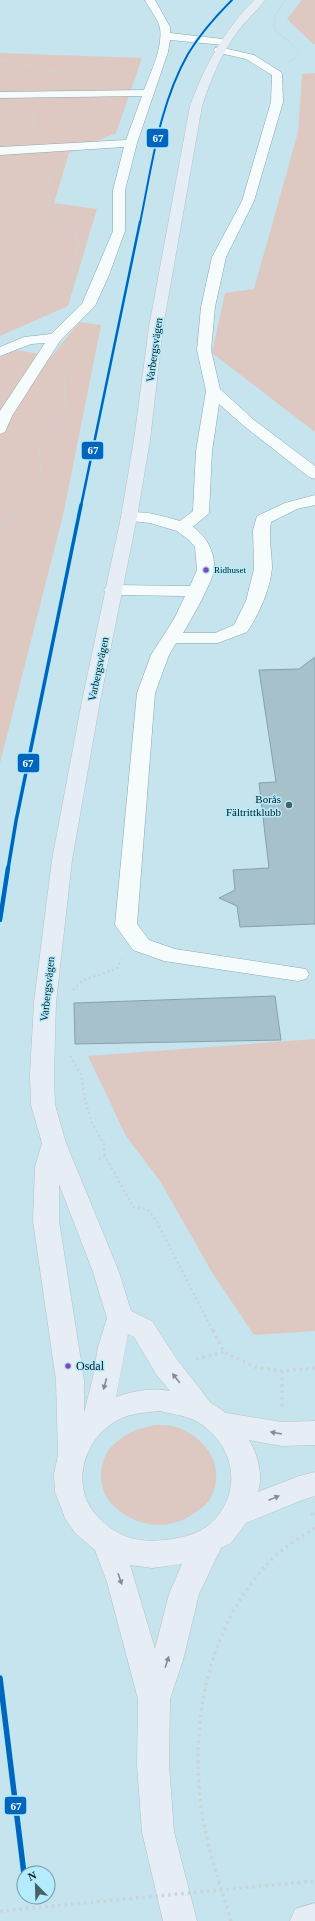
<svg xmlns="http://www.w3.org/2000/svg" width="315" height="1921" font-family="Georgia,serif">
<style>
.green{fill:#dec9c2}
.building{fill:#a6c1c9;stroke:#86a1a9}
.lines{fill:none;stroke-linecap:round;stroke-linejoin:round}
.minor-casing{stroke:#8ba6ae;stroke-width:1}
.major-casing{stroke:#b3c3c8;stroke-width:1}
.path-far3{stroke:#cad4d8;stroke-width:1.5;stroke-dasharray:1 1.5;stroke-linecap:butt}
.path-far2{stroke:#cad4d8;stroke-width:2;stroke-dasharray:1.5 2.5;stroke-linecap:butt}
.path-far1{stroke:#cad4d8;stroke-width:2.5;stroke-dasharray:2 3;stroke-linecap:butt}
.path{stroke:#cad4d8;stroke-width:3.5;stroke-dasharray:2.5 4;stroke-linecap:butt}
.minor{fill:#f6fbfc;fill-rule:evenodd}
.major{fill:#e7edf5;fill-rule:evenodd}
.path-bridge{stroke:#cad4d8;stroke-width:3.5;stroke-dasharray:2.5 4;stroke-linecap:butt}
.rail-1-far4-casing{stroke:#b5ecfd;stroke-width:3.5}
.rail-1-far3-casing{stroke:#b5ecfd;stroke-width:4.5}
.rail-1-far2-casing{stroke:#b5ecfd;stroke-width:6}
.rail-1-far1-casing{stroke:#b5ecfd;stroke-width:8}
.rail-1-casing{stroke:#b5ecfd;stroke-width:8}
.rail-1-far4{stroke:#0065bd;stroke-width:2}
.rail-1-far3{stroke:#0065bd;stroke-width:2.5}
.rail-1-far2{stroke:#0065bd;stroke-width:3.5}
.rail-1-far1{stroke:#0065bd;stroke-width:4.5}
.rail-1{stroke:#0065bd;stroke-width:5.5}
.oneway{fill:#7f8e96}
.bus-dot{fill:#8e44ad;stroke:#b5ecfd;stroke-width:1.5}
.poi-dot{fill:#456169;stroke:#b5ecfd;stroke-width:1.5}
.labels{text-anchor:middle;stroke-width:3;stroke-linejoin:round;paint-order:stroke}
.far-bus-label{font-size:9px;fill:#001a22;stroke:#b5ecfd;text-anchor:start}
.street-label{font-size:11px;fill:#001a22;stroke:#b5ecfd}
.poi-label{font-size:11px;fill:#001a22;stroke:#b5ecfd;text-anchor:end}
.near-bus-label{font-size:12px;fill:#001a22;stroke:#b5ecfd;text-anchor:start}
.line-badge{stroke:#b5ecfd;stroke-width:1.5}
.badge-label{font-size:11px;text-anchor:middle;font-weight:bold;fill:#fff}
</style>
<rect width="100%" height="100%" fill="#c5e4ed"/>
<path class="green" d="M302,0h13v44h-2l-26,-25z
M0,53l142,5 -26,75 -47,20 -15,50 43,6 -29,97 -68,30z
M315,73v359l-103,-79 13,-60 29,-4 44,-157 4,-58z
M79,322l22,3 -37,186 -64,252v-406l16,-7 36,6z
M315,1039v292l-61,4 -41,-61 -53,-93 -34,-45 -38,-80z
M155,1425c6,0 13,0 18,1 31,9 53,38 39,69 -3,8 -12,15 -19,19 -27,19 -63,12 -84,-13 -6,-8 -8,-19 -8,-28 2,-30 28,-43 54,-48z"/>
<path class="building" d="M315,657v267l-75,3 -3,-21 -18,-8 16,-8 -2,-20 36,-2 -10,-85 17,-1 -17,-112 40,-1z
M275,996l6,44 -206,4 -1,-41z"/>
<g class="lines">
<g class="minor-casing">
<path id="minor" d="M145,0h10l15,27v6l53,6 5,3 -5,3 -53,-5 -2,12 -31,91 -12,47v41l-16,44 -14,31 -35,35 -48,75 -7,16 -5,2v-23l45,-68 -14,1 -31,12v-9l24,-10 27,-3 31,-30 31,-73v-41l11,-43 -124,8v-8l126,-7 16,-44 -142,2v-6l144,-2c7,-19 19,-42 16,-62 -2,-9 -11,-20 -15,-28z
M219,47l35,8 27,17 1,2 1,28 -29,99 -28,56 -11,50 -4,43 9,39 34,31 61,46v13l-6,-2 -65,-51 -25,-22 -7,47 -3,62 -16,14c14,10 22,25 21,42 0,10 -24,53 -31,64h32l19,-8 12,-24 8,-32 -1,-39 4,-14 28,-13 30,-8v10l-18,4 -26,13c-3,15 1,31 1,46 -2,22 -13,46 -25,64l-29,11h-42l-7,12 -14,38 -18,231 12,16 26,9 131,20 3,5 -3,5 -8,2 -134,-20 -31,-11 -18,-25 22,-232 14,-38 23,-36 11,-23 -72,-1 -6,-1 -3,-4 3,-4 6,-1 77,1 7,-16 -2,-23 -6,-7 -12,-9 -27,-8 -27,-3 -2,-3 2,-3c19,-5 39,2 57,7l13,-10 3,-60 10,-60 -9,-41 4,-43 11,-50 30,-56 29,-99 1,-27 -26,-16 -31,-7 -1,-2 1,-2z"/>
</g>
<g class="major-casing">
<path id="major" d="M254,0h11c-10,13 -23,24 -32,38 -14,21 -23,44 -31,68l-39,221 -13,113 -13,77 -37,184 -28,159 -16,142 -2,73 1,30 11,38 53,129 12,39 21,10 24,37 34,44 16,11 56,9 33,-1v24l-33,1 -33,-6c9,15 14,35 9,52l41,-16 16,-4v24l-13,4 -56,23 -15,20 -10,5 -22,46 -16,66 -13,39 -1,66 5,67 23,89h-34l-21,-89 -5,-67 1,-66 -31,-117 -12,-32 -20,-17 -10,-15 -10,-26 -1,-18 4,-19 -2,-75 -23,-159 2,-54 7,-24 -11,-38 -1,-30 4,-73 18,-142 30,-159 39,-184 13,-77 15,-113 41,-221c15,-41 34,-75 64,-106zM59,1184l34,88 14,46 -9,29 -5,30 -9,36v-33l-25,-159zM128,1334l6,3 22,37 14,17c-18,-4 -37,0 -54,6zM160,1411c10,3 23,4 32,8 42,20 54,73 18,105 -10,9 -25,13 -38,15 -27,4 -47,2 -68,-16 -7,-7 -14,-14 -18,-24 -12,-33 7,-71 41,-83 10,-3 22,-4 33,-5zM182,1564l-13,30 -14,55 -25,-84 22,3z
M315,1903v18h-25l5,-12z"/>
</g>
<path class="path-far3" d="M285,0c-5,9 -14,19 -10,30l23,20 -2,7 -7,5
M0,59l72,16
M90,127l20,-15
M31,130l4,-5 -2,-12
M58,166l-10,13 1,33 12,11 12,7 6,11 -10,43 1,8
M18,506l23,-33 -2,-28 26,-34 -1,-47"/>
<path class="path-far2" d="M0,538l4,-12 14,-21"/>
<path class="path-far1" d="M73,990l10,-10 34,-11 4,-10
M70,1056l11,18 4,26 7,23 12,21 1,12
M99,1159l6,-3 28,51 14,2 9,11 57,111"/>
<path class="path" d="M213,1330l11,22 31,15 27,4 33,-3
M196,1359l28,-7
M282,1371v36
M312,1513l3,6
M231,1921c-10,-34 -22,-67 -28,-102 -15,-92 3,-193 70,-261 12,-12 28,-21 42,-30"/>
<use href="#minor" class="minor"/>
<use href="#major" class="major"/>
<path class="path-bridge" d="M0,1911l315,-30"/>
<g class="rail-1-far4-casing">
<path id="rail-1-far4" d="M140,223c12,-57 19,-118 48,-169 12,-20 27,-37 44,-54"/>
</g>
<g class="rail-1-far3-casing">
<path id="rail-1-far3" d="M81,506l59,-284"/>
</g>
<g class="rail-1-far2-casing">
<path id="rail-1-far2" d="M8,869l8,-48 65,-316"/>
</g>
<g class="rail-1-far1-casing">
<path id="rail-1-far1" d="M0,920l8,-52"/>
</g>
<g class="rail-1-casing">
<path id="rail-1" d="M0,1678l24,196"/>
</g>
<use href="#rail-1-far4" class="rail-1-far4"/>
<use href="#rail-1-far3" class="rail-1-far3"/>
<use href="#rail-1-far2" class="rail-1-far2"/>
<use href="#rail-1-far1" class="rail-1-far1"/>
<use href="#rail-1" class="rail-1"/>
</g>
<defs><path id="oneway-solid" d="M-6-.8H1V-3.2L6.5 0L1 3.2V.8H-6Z"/></defs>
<g class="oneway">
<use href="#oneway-solid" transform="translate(176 1378) rotate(-128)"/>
<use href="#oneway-solid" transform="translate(105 1384) rotate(105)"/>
<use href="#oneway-solid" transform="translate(276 1433) rotate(-170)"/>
<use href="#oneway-solid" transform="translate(274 1498) rotate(-22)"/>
<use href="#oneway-solid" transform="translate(120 1579) rotate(71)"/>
<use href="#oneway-solid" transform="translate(167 1662) rotate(-72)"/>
</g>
<g class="bus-dot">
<circle cx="206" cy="570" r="3.5"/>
<circle cx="68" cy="1366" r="3.5"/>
</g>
<circle class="poi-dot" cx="289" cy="805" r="4"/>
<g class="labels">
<g class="far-bus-label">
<text x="214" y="573">Ridhuset</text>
</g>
<g class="street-label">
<text transform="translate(154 350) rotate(-82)" y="4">Varbergsvägen</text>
<text transform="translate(98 669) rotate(-78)" y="4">Varbergsvägen</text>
<text transform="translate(47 989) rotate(-84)" y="4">Varbergsvägen</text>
</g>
<g class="poi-label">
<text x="281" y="803">Borås<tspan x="281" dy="13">Fältrittklubb</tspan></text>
</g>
<g class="near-bus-label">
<text x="76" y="1370">Osdal</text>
</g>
</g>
<g class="line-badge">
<rect x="146" y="128" width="23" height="20" rx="4" fill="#0065bd"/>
<rect x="81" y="441" width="23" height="19" rx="4" fill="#0065bd"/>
<rect x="17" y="753" width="23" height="20" rx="4" fill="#0065bd"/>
<rect x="4" y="1796" width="23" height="19" rx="4" fill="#0065bd"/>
</g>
<g class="badge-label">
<text x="158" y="142">67</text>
<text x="93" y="454">67</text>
<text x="28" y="767">67</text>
<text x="16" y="1810">67</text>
</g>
<g transform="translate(36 1885) rotate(337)"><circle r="19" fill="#b5ecfd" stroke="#6d98a5"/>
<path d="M0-3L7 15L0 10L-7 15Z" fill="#456169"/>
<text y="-6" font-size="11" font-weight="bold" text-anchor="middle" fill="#001a22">N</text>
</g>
</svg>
